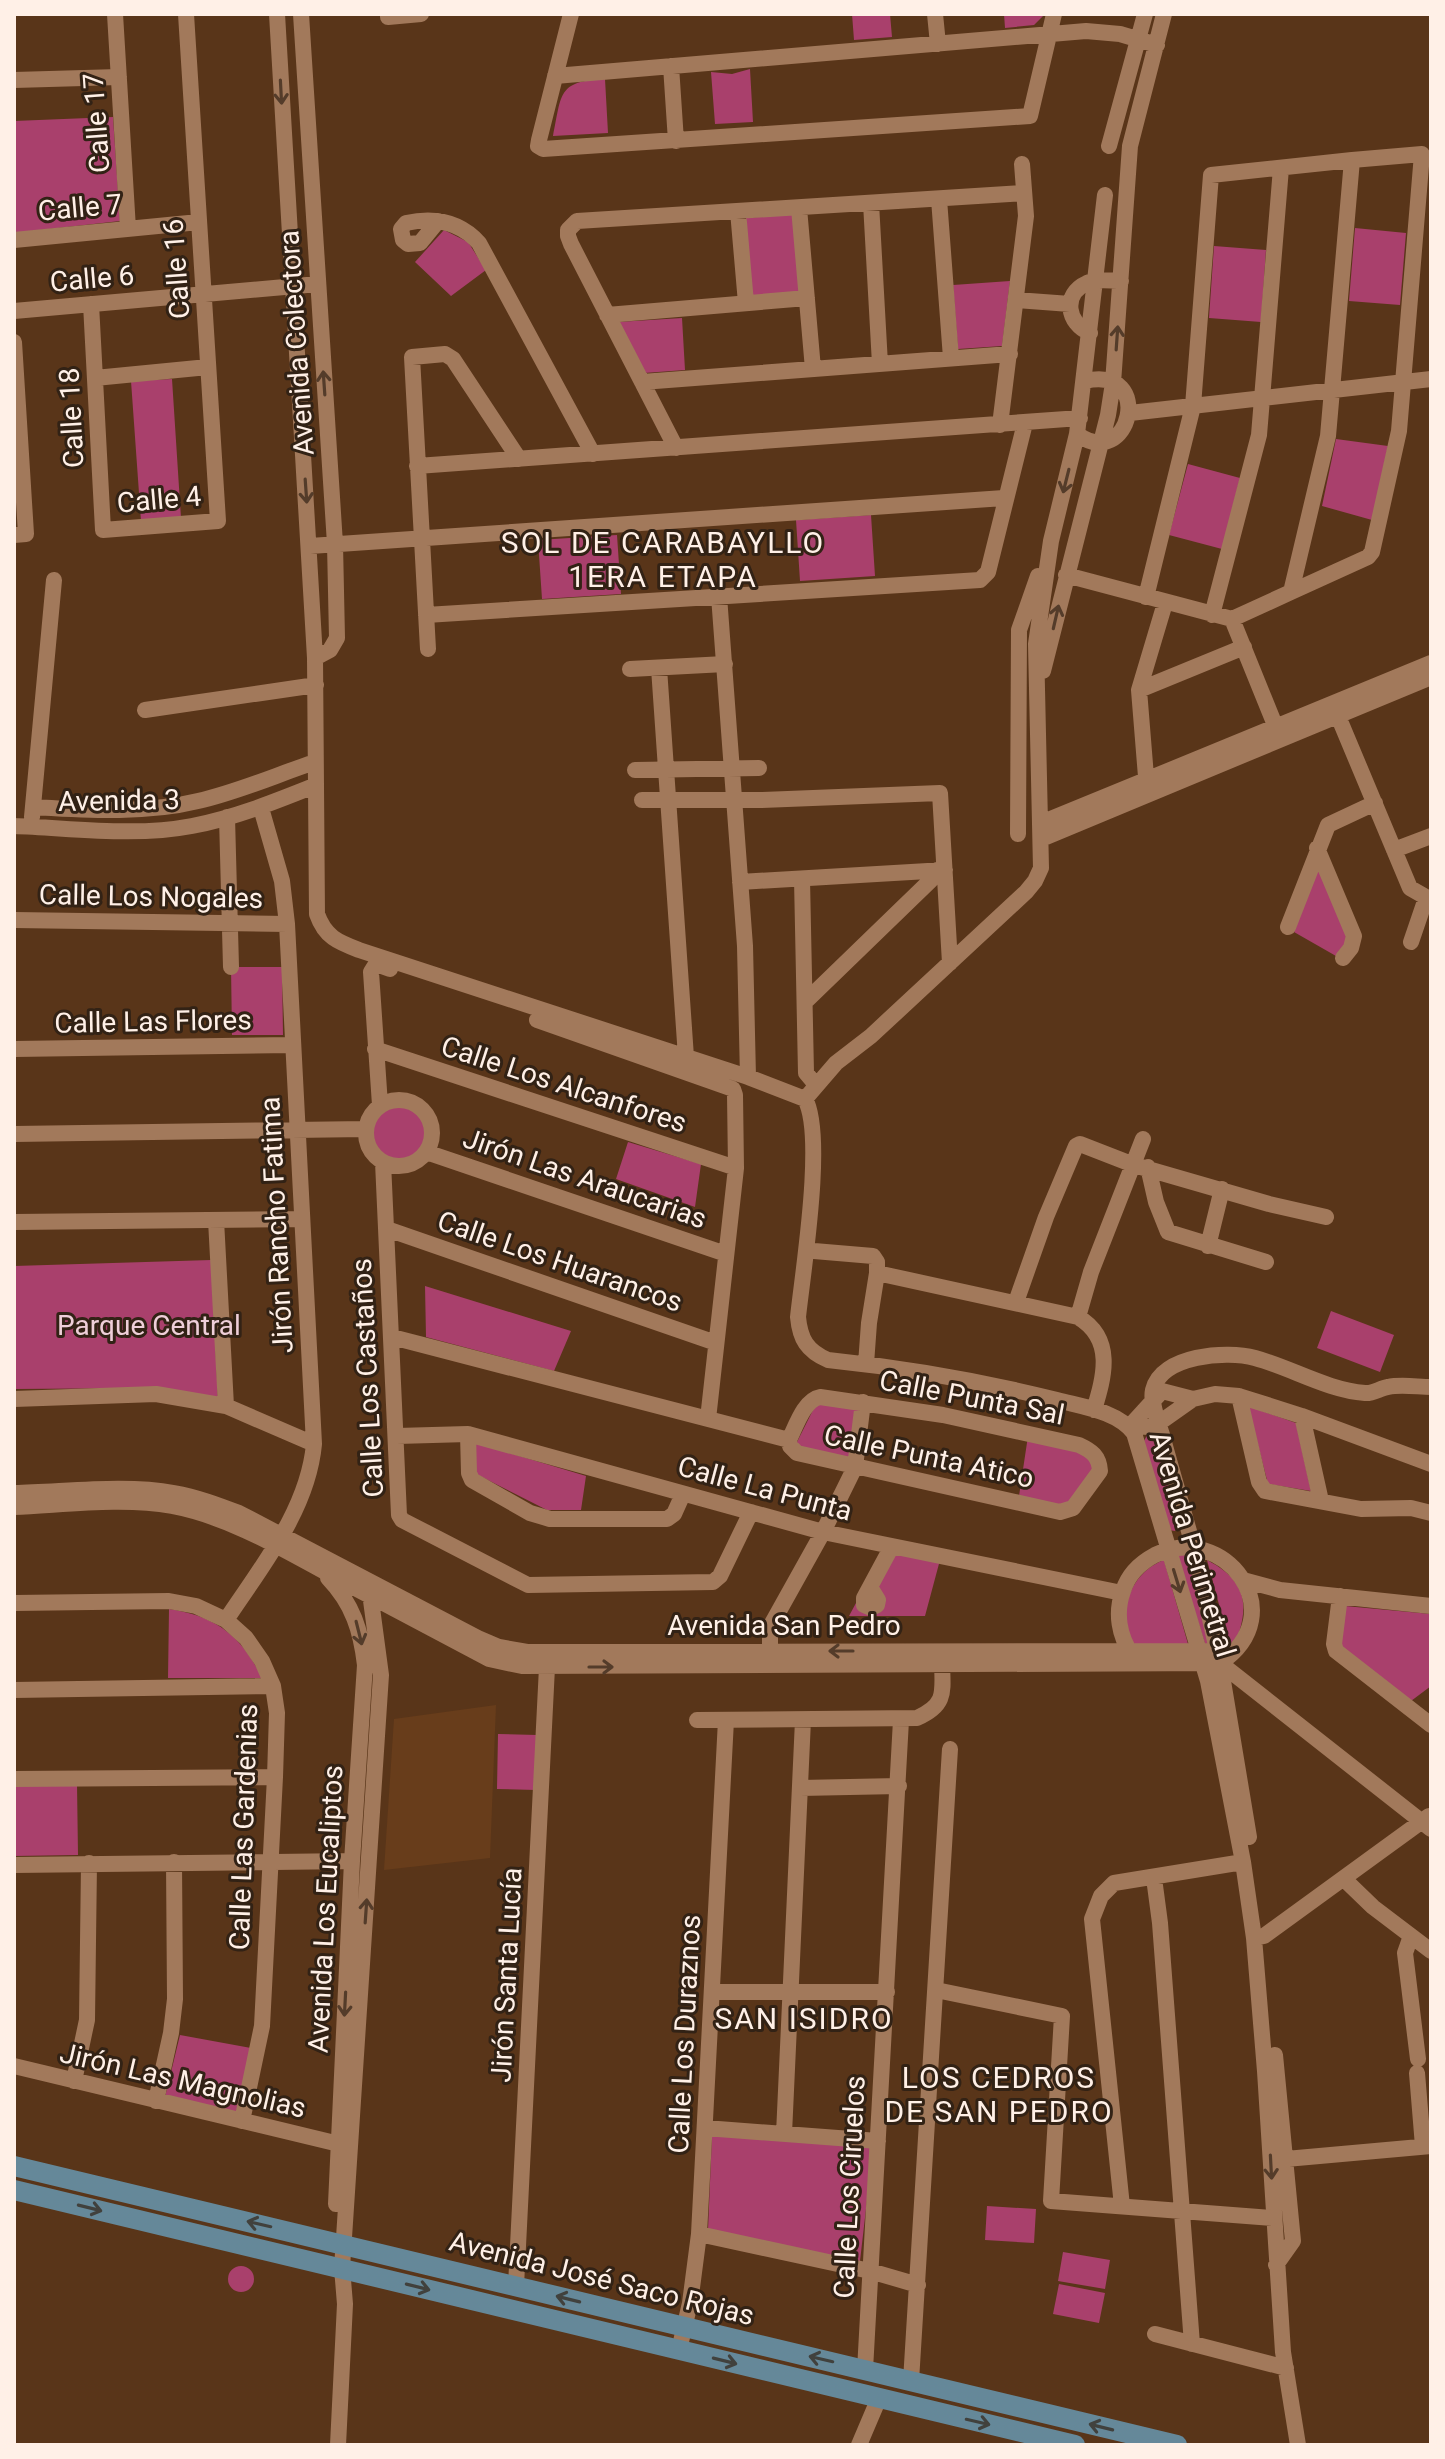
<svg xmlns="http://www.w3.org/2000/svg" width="1445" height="2459" font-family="Roboto,sans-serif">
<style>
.built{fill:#683d1b}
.green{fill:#a9406c}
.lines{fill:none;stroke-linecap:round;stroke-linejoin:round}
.minor{stroke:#a2795b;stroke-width:16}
.major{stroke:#658899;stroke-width:20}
.oneway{stroke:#543c2a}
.oneway2{stroke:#41413d}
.labels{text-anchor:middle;stroke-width:6;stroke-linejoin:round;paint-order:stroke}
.street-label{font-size:28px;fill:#fff0e7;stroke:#322215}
.park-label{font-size:28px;fill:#efcfd9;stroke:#322215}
.neighbourhood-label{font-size:30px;letter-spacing:2px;fill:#fff0e7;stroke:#322215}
</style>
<rect width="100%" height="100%" fill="#593519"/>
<path class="built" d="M496,1705l-6,153 -106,12 10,-151z"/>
<path class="green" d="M852,14h38l2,23 -38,3z
M1004,14h41l-11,11 -29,3z
M750,69l3,53 -38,2 -4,-52 21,2z
M605,79l3,54 -55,3c9,-42 4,-55 52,-57z
M113,117l7,104 -106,12v-112z
M794,214l7,80 -49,4 -6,-80z
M1355,228l51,5 -6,72 -51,-4z
M444,230l24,12 18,28 -35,26 -36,-34z
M1214,246l52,4 -5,72 -52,-4z
M1010,281l-8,65 -44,3 -5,-64z
M682,318l3,52 -41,3 -26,-51z
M172,379l9,139 -40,3 -10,-140z
M1336,439l52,7 -16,74 -50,-14z
M1188,464l52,14 -18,71 -53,-14z
M871,515l4,61 -75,5 -4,-61z
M617,535l4,59 -79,5 -4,-59z
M1318,867l30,72 -12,17 -42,-24z
M231,967h51l1,68h-51z
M371 1132a28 28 0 1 1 56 0a28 28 0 1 1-56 0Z
M628,1142l73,22 -6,43 -79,-28z
M211,1260l7,139 -68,-11 -136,1v-123z
M425,1286l146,45 -17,40 -128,-34z
M1331,1311l63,24 -14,37 -63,-24z
M816,1404l44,2 -11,54 -49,-11 -4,-5z
M1248,1406l48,17 15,68 -43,-7z
M1147,1435l8,2 24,89 -4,5 -6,-1 -25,-89z
M1028,1436l53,15 8,6 6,15 -29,35 -47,-11z
M473,1442l113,34 -5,34h-34l-71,-36z
M884,1551l56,9 -15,56h-76z
M1177,1555h9l2,3 23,82 -5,7z
M1164,1560l24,84 -55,1c-18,-32 -2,-73 31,-85z
M1207,1560c46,24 41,51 25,93z
M1345,1606l86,8v72l-20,15 -70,-53z
M169,1609c47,7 73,27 93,69h-94z
M498,1734l39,1 -1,55 -39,-1z
M14,1784h63l1,71 -64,1z
M180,2035l71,13 -15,65 -71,-16z
M712,2135l161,13 -13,113 -152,-31z
M987,2206l49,3 -2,34 -49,-3z
M1063,2252l47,8 -5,29 -47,-8z
M228 2279a13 13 0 1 1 26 0a13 13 0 1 1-26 0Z
M1059,2284l46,9 -6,30 -46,-9z"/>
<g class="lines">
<path class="minor" d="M115,14l13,215
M277,14l38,644 2,256c8,23 21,28 42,36l389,127 57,22c20,36 -2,171 -7,218 2,22 9,34 30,43 77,8 153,21 229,40 26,7 60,11 77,33l74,248 35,181 11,76 11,133 18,281 15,93
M301,14l34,530 2,94 -7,12 -15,8
M388,14v3l33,-3
M571,14l-32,126 -1,6 5,3 487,-33 24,-102
M935,14l3,30
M671,66l5,75
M555,76l531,-45 34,3 37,11
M14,80l105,-3
M1109,146l36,-132
M939,199l12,159
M871,203l9,161
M799,208l14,161
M738,211l8,92
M438,221l-18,22 -12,1 -5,-4 -2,-11 5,-6c28,-6 54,-1 73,20l114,211
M14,240l185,-18
M1016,300l54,4
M91,304l12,226 115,-9 -32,-507
M14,311l304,-27
M607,315l200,-17
M1090,333c-23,-9 -28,-39 -3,-50 10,-5 23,-2 34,-2
M14,342l12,192 -12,1
M95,378l113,-11
M642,382l368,-28
M1130,413l301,-34
M1000,425l26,-209 -4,-52
M1077,434c53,39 79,-69 8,-53
M676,448l-105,-204 -3,-8v-6l9,-9 447,-28
M417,466l663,-48
M310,546l694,-48
M1066,575l166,44 59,-27 37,-156 24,-276 70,-6 -23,277 -27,121 -4,5 -77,35
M719,596l26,350 3,131
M1146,597l47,-191 18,-231 141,-15
M426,615l554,-35 8,-8 37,-149
M1212,615l47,-180 22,-267
M1232,619l47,116
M428,649l-16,-292 33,-3 8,5 66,100
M659,668l27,389
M630,669l95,-5
M1043,671l65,-256 5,-32 17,-237 34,-132
M1139,690l105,-43
M145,710l171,-25
M1338,716l72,172 21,12
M635,770l124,-2
M1147,789l-8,-99 26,-87
M642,800h119l179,-7 10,170
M33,807c54,3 112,7 165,-6 40,-9 78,-26 117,-39
M32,817l22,-237
M227,817l4,150
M1041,823l390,-160
M14,826c58,2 121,11 178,0 42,-8 82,-24 122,-40
M1018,834l1,-204 19,-54
M1041,839l390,-162
M1317,848l37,88 -3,12 -8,10
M1394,850l37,-14
M802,879l4,194 10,12
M740,882l205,-12
M14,920l273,4
M1288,927l40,-102 47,-22
M1411,942l15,-44
M805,1002l126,-122 6,-10
M537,1020l196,69 2,6 1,73 -28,251
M14,1049l278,-4
M375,1049l361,119
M805,1099l31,-36 35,-27 155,-144 9,-11 6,-13 -5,-224 15,-103 26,-107 28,-239
M366 1133a33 33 0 1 1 66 0a33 33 0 1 1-66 0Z
M380,1105l-9,-133 5,-8 14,5
M14,1134l352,-5
M426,1152l300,102
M383,1162l16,353 3,5 126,65 185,-3 7,-6 31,-64
M1148,1167l8,35 12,30 98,30
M216,1220l10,186
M14,1222l287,-3
M387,1229l329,114
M1208,1246l14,-57
M814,1251l59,5 4,6v11l201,44c37,22 26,60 16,93
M1016,1302l30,-85 30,-71 4,-2 54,21 135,39 57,13
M1078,1317l13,-45 52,-133
M392,1337l397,103
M866,1364l3,-41 8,-50
M1239,1396l20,86 6,9 96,18 50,-1 20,5
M820,1397l123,18 136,30c13,6 20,11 21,26l-27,37 -13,4 -263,-59 -7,-7 -1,-6c7,-14 15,-40 31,-43z
M14,1399l142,-5 70,12 88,38
M1302,1416l19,85
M1159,1423l34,-24 22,-5 24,2 63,20 129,48
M1130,1426l20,1 13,12 31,110 26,114 29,174
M1130,1426l32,-35 31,8
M468,1434l1,39 3,7 58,33 20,6h117l7,-5 9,-20
M397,1436l71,-2 355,98 299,61
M1163,1438c-4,-14 -13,-34 -10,-48 8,-35 74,-40 102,-32 37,10 72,32 110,35 8,1 15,-5 23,-6 13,-3 30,0 43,0
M14,1493c51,-1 111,-9 160,0 23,4 44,12 65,20l239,125 21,9 28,5 691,-1
M14,1507c50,-2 109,-10 158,-1 59,11 114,45 166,73 50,27 101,53 151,80l33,7 698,-3
M328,1578c25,26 33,53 37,87l-13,196 -16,343
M1243,1580l37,10 151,16
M870,1587l8,13 -1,5 -6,3 -7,-3v-7l28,-52
M1340,1596l-6,48 2,7 95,74
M14,1603l155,-2 27,5 30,14 20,18 16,23 11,25 4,27 -2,64 -13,249 -20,95
M226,1620c35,-53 82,-110 88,-176l-27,-520 -5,-43 -21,-73
M1132,1655c-13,-19 -17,-42 -9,-64 5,-16 17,-28 32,-36 68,-34 140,58 65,108
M770,1659v-32l53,-95 32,-65 8,-65
M1220,1663l211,166
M14,1690l259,-4
M697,1720l220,-2c29,-13 26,-25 25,-54
M14,1779l261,-2
M800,1788l99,-2
M14,1865l338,-4
M1154,1878l6,45 32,421
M1344,1879l29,28 58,44
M1411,1936l-6,17 13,106
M1254,1938l10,-2 165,-120
M936,1990l126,26 -11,185 222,17
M713,1992h174
M1275,2055l18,186 -17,24
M14,2066l325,78
M1417,2073l6,73
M74,2081l13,-61 2,-157
M156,2101l15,-68 4,-34 -1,-137
M705,2128l173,13
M784,2134l19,-414
M1286,2159l145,-13
M1122,2206l-30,-287 9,-23 13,-13 129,-21
M699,2234l171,37 48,14
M516,2286l31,-619
M1155,2334l131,34
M679,2350l11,-47 9,-69 27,-514
M865,2370l36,-650
M911,2381l39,-632
M338,2445l7,-141 -3,-36 39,-593 -11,-82
M859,2445l20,-47"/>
<path class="major" d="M14,2166l1163,279
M14,2190l1061,255"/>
</g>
<defs><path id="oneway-shaft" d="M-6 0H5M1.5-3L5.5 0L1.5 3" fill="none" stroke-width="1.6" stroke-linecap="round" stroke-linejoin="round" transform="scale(2)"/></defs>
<g class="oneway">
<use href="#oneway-shaft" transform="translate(281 92) rotate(87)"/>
<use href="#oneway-shaft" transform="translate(1117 338) rotate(-86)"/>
<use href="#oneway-shaft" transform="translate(324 383) rotate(-94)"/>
<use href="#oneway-shaft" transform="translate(1066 481) rotate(104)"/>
<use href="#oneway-shaft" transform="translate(306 491) rotate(86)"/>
<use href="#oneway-shaft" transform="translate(1056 617) rotate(-77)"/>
<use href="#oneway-shaft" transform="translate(1177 1581) rotate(73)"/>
<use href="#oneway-shaft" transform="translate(359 1633) rotate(76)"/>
<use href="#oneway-shaft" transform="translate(841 1651) rotate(180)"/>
<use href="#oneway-shaft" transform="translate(601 1667)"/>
<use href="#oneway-shaft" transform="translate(366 1911) rotate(-86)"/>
<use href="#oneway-shaft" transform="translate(345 2004) rotate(93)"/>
<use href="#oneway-shaft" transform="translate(1271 2167) rotate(87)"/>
</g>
<g class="oneway2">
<use href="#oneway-shaft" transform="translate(90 2208) rotate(14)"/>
<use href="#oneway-shaft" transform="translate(259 2224) rotate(-167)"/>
<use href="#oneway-shaft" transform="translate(418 2287) rotate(14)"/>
<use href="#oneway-shaft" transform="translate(568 2299) rotate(-166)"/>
<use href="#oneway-shaft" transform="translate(821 2359) rotate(-167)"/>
<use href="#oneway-shaft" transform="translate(725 2361) rotate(14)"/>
<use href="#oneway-shaft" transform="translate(978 2422) rotate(13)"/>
<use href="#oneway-shaft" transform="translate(1101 2427) rotate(-166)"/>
</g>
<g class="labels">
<g class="street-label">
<text transform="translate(96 123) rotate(-94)" y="10">Calle 17</text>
<text transform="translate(80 207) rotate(-5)" y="10">Calle 7</text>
<text transform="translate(176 269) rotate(-94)" y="10">Calle 16</text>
<text transform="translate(92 278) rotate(-5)" y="10">Calle 6</text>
<text transform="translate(296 343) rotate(-94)" y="10">Avenida Colectora</text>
<text transform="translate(71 418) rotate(-93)" y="10">Calle 18</text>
<text transform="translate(159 499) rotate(-5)" y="10">Calle 4</text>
<text transform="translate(119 800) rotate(-1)" y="10">Avenida 3</text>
<text transform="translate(151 896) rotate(1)" y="10">Calle Los Nogales</text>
<text transform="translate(153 1021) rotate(-1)" y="10">Calle Las Flores</text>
<text transform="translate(564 1084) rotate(18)" y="10">Calle Los Alcanfores</text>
<text transform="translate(585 1178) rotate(19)" y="10">Jirón Las Araucarias</text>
<text transform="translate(276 1225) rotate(-93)" y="10">Jirón Rancho Fatima</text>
<text transform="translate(560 1261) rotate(19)" y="10">Calle Los Huarancos</text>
<text transform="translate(367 1378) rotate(-93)" y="10">Calle Los Castaños</text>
<text transform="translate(972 1397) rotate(11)" y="10">Calle Punta Sal</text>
<text transform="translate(929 1456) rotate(12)" y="10">Calle Punta Atico</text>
<text transform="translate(765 1488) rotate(15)" y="10">Calle La Punta</text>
<text transform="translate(1193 1544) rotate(73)" y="10">Avenida Perimetral</text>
<text x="784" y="1635">Avenida San Pedro</text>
<text transform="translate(243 1827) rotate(-88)" y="10">Calle Las Gardenias</text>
<text transform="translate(325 1909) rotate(-87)" y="10">Avenida Los Eucaliptos</text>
<text transform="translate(506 1975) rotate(-87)" y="10">Jirón Santa Lucía</text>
<text transform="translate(684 2034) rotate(-87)" y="10">Calle Los Duraznos</text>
<text transform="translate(183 2080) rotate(13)" y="10">Jirón Las Magnolias</text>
<text transform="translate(849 2187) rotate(-87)" y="10">Calle Los Ciruelos</text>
<text transform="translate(602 2278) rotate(14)" y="10">Avenida José Saco Rojas</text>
</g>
<g class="park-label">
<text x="149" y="1335">Parque Central</text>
</g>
<g class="neighbourhood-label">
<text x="663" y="553">SOL DE CARABAYLLO<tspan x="663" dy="34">1ERA ETAPA</tspan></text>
<text x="804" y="2029">SAN ISIDRO</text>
<text x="999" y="2088">LOS CEDROS<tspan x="999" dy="34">DE SAN PEDRO</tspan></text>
</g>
</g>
<rect width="1445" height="2459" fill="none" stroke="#fff0e7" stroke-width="32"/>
</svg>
